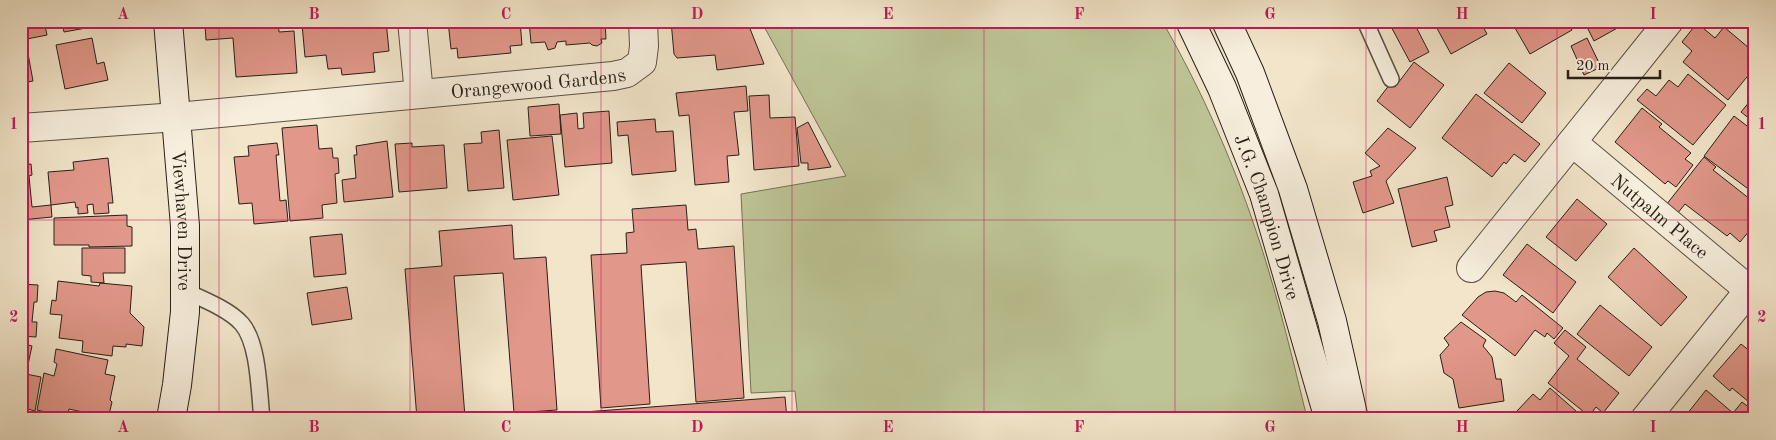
<svg xmlns="http://www.w3.org/2000/svg" width="1776" height="440" font-family="'Old Standard TT',serif">
<style>
.green{fill:#bdc495;stroke:#727256}
.building{fill:#e1978a;stroke:#282017}
.lines{fill:none;stroke-linecap:round;stroke-linejoin:round}
.lane-casing{stroke:#5a5144;stroke-width:18}
.street-casing{stroke:#5a5144;stroke-width:30}
.secondary-casing{stroke:#282017;stroke-width:30}
.lane{stroke:#f7eedd;stroke-width:15}
.street{stroke:#f7eedd;stroke-width:28}
.secondary{stroke:#f7eedd;stroke-width:28}
.grid{fill:none;stroke:#c2185b;stroke-width:1;stroke-opacity:0.55}
.labels{text-anchor:middle;stroke-width:4;stroke-linejoin:round;paint-order:stroke}
.street-label{font-size:19px;fill:#282017;stroke:#f7eedd}
.neatline{fill:none;stroke:#c2185b;stroke-width:2}
.grid-label{font-size:16px;text-anchor:middle;font-weight:bold;fill:#c2185b}
</style>
<rect width="100%" height="100%" fill="#f2e5ca"/>
<filter id="stains"><feTurbulence type="fractalNoise" baseFrequency=".004" numOctaves="4"/><feColorMatrix values="0 0 0 0 .2 0 0 0 0 .09 0 0 0 0 .02 0 0 0 .5 -.17"/></filter>
<radialGradient id="worn" r=".72"><stop offset=".6" stop-color="#630" stop-opacity="0"/><stop offset="1" stop-color="#630" stop-opacity=".3"/></radialGradient>
<path class="green" d="M761,21h401c41,71 74,147 99,225 18,56 32,114 46,172l-509,1 -3,-28 -44,2 -10,-199 105,-18z"/>
<path class="building" d="M24,21h20l3,14 -20,4z
M62,21h46v3l-44,8z
M256,21h22l1,11 15,-1 3,42 -61,4 -3,-39 -27,2 -1,-15z
M332,21h54l3,30 -16,2 2,19 -33,3 -1,-7 -13,1 -2,-14 -21,2 -3,-33z
M448,21h72l2,24 -12,1 1,7 -53,5 -1,-10 -6,1z
M529,21h76l1,18h-5l1,4 -5,3 -5,-1 -2,-2 -24,2v-4l-9,1 -2,6 -7,2 -3,-8 -14,1z
M671,21h52v2l24,-2 17,43 -47,6 -2,-15 -38,3 -3,-4z
M1388,21h25l16,31 -19,10z
M1433,21h47l7,13 -36,20z
M1511,21h56l5,9 -42,24z
M1584,21h46l-36,20z
M1697,23l18,15 9,-11 31,26v22l-4,-3 -23,28 -45,-38 9,-11 -10,-9z
M21,26h2l10,55 -11,2 1,6 -2,1z
M92,38l5,26 7,-2 4,18 -43,9 -9,-44z
M1587,38l14,29 -17,8 -13,-29z
M1414,62l30,23 -34,43 -33,-27 13,-17 5,3z
M1509,63l37,30 -24,30 -38,-30z
M1688,74l38,31 -33,40 -56,-45 10,-11 9,7 13,-16 9,7z
M746,86l2,25 -14,1 5,43 -12,1 2,26 -34,3 -6,-70 -10,1 -3,-23z
M1476,94l64,50 -15,18 -11,-8 -8,10 -2,-2 -12,15 -50,-39z
M769,95l1,23 25,-1 4,49 -45,4 -5,-74z
M1755,95v28l-14,-11z
M559,104l2,30 -31,2 -2,-29z
M1642,108l20,16 -3,3 32,26 -6,6 8,6 -17,22 -8,-6 -3,3 -50,-42z
M609,111l3,52 -47,4 -5,-52 17,-2 1,16 6,-1 -1,-15z
M1734,116l21,16v62l-51,-38z
M655,119l1,13 17,-1 3,40 -44,4 -4,-40 -10,1 -1,-14z
M808,122l23,45 -23,3v-7h-7l-4,-35z
M317,125l2,24 13,-1 1,10h5l1,15 -4,1 2,29 -15,2 1,13 -33,3 -8,-93z
M1388,128l28,20 -30,33 8,22 -31,10 -10,-31 19,-6 -2,-5 10,-5 -15,-13z
M499,130l5,58 -36,3 -4,-47 18,-1 -1,-11z
M552,136l7,59 -46,5 -6,-60z
M387,141l6,56 -49,5 -2,-22 14,-2 -2,-23h3l-1,-9z
M277,143l2,12h-3l4,46 6,-1 2,21 -34,3 -2,-21 -13,1 -5,-47 15,-1 -1,-10z
M412,143v4l32,-2 3,43 -48,4 -4,-48z
M1704,157l12,10 -3,3 42,33v21l-15,18 -10,-9 -3,3 -42,-32 -8,10 -11,-9z
M108,158l5,45h-5l1,10 -15,1 -1,-10 -6,1 1,8 -10,1v-7l-2,1 -1,-6 -24,3 -3,-33 26,-2 -1,-8z
M31,164l1,11 -3,1 3,31 19,-2 1,12 -31,3v-55z
M1447,177l6,28 -8,2 5,20 -16,4 3,10 -25,6 -14,-58z
M1577,199l30,25 -31,37 -30,-24z
M686,205l2,25 8,-1 2,20 36,-3 10,152 -48,4 -10,-140 -45,3 9,139 -49,4 -10,-153 36,-2 -1,-20 8,-1 -2,-23z
M127,215v11l5,1v19l-43,1v-2h-35v-27z
M512,225l2,34 32,-2 11,153 -43,3 -11,-140 -49,3 11,141 -48,2 -12,-150 37,-3 -3,-35z
M342,234l4,40 -32,3 -4,-40z
M1527,244l49,38 -23,31 -50,-38z
M82,248h43v25h-22l1,10 -13,-1v-6l-9,-1z
M1634,248l53,49 -26,29 -53,-49z
M58,281l41,5 1,-3 32,3 -2,27 14,14 -2,19 -16,-2v3l-13,-1 -1,10 -30,-4 1,-11 -24,-3 3,-23 -12,-1 2,-14 4,1z
M21,284l17,1 -1,17h-3l-2,20h5l-1,15 -15,-1z
M347,287l5,32 -40,6 -5,-32z
M1495,291l9,2 12,9 6,-7 41,33 -9,11 -7,-6 -2,4 -10,-7 -20,26 -53,-41 16,-18 8,-5z
M1600,305l52,42 -23,29 -52,-42z
M1461,322l25,18 -3,6 9,11 4,22h5l3,22 -45,7 -6,-29 -9,-6 -4,-18 9,-10 -5,-7z
M1565,330l21,17 -9,12 42,34 -16,20 -7,-6 -7,9 -41,-33 21,-27 -15,-13z
M21,343l11,3 -6,28 15,3 -6,34 -14,-4z
M1741,344l14,11v52l-23,-19 -2,3 -17,-15z
M56,349l52,11 -3,14 10,2 -5,24 2,2 -4,17h-12v-4l-27,-6 -2,8 -30,-7 7,-37 10,3 3,-12 -3,-2z
M1550,388l35,31h-66l3,-3 -5,-5 16,-17 7,6z
M1706,390l27,23 9,-11 13,10v7h-72z
M785,397l2,22h-47l-1,-5 -29,2 1,3h-126l-1,-7z
M37,411l22,8h-25z"/>
<g class="lines">
<g class="lane-casing">
<path id="lane" d="M1365,21l26,58
M185,291c18,8 45,19 57,33 17,20 17,69 20,95"/>
</g>
<g class="street-casing">
<g id="street">
<path d="M412,21l7,73"/>
<path id="s1" d="M21,128l156,-11 436,-41 14,-3 15,-11 2,-16 -1,-25"/>
<path id="s2" d="M1572,142l177,148"/>
<path d="M1471,268l198,-247"/>
<path d="M1645,419l110,-136"/>
</g>
</g>
<g class="secondary-casing">
<g id="secondary">
<path id="s3" d="M168,21l17,205v86l-8,73 -6,34"/>
<path id="s4" d="M1190,21l32,67 42,106 65,225"/>
<path d="M1226,21l24,52 43,116 39,132 22,98"/>
</g>
</g>
<use href="#lane" class="lane"/>
<use href="#street" class="street"/>
<use href="#secondary" class="secondary"/>
</g>
<path class="grid" d="M219,21v398M410,21v398M601,21v398M792,21v398M984,21v398M1175,21v398M1366,21v398M1557,21v398M21,220h1734"/>
<g class="labels">
<g class="street-label">
<text dy="7" stroke="none"><textPath href="#s1" startOffset="519">Orangewood Gardens</textPath></text>
<text dy="7" stroke="none"><textPath href="#s2" startOffset="115">Nutpalm Place</textPath></text>
<text dy="7" stroke="none"><textPath href="#s4" startOffset="211">J.G. Champion Drive</textPath></text>
<text dy="7" stroke="none"><textPath href="#s3" startOffset="200">Viewhaven Drive</textPath></text>
</g>
</g>
<rect width="1776" height="440" fill="none" stroke="#f2e5ca" stroke-width="55"/>
<path d="M1568 70v8h92v-8" fill="none" stroke="#282017" stroke-width="2.5"/>
<text x="1576" y="70" font-size="15" fill="#282017" stroke="#f7eedd" stroke-width="4" paint-order="stroke">20 m</text>
<rect x="28" y="28" width="1720" height="384" class="neatline"/>
<g class="grid-label">
<text x="123" y="19">A</text>
<text x="314" y="19">B</text>
<text x="506" y="19">C</text>
<text x="697" y="19">D</text>
<text x="888" y="19">E</text>
<text x="1079" y="19">F</text>
<text x="1270" y="19">G</text>
<text x="1462" y="19">H</text>
<text x="1653" y="19">I</text>
<text x="14" y="129">1</text>
<text x="1762" y="129">1</text>
<text x="14" y="322">2</text>
<text x="1762" y="322">2</text>
<text x="123" y="432">A</text>
<text x="314" y="432">B</text>
<text x="506" y="432">C</text>
<text x="697" y="432">D</text>
<text x="888" y="432">E</text>
<text x="1079" y="432">F</text>
<text x="1270" y="432">G</text>
<text x="1462" y="432">H</text>
<text x="1653" y="432">I</text>
</g>
<rect width="100%" height="100%" filter="url(#stains)"/>
<rect width="100%" height="100%" fill="url(#worn)"/>
</svg>
